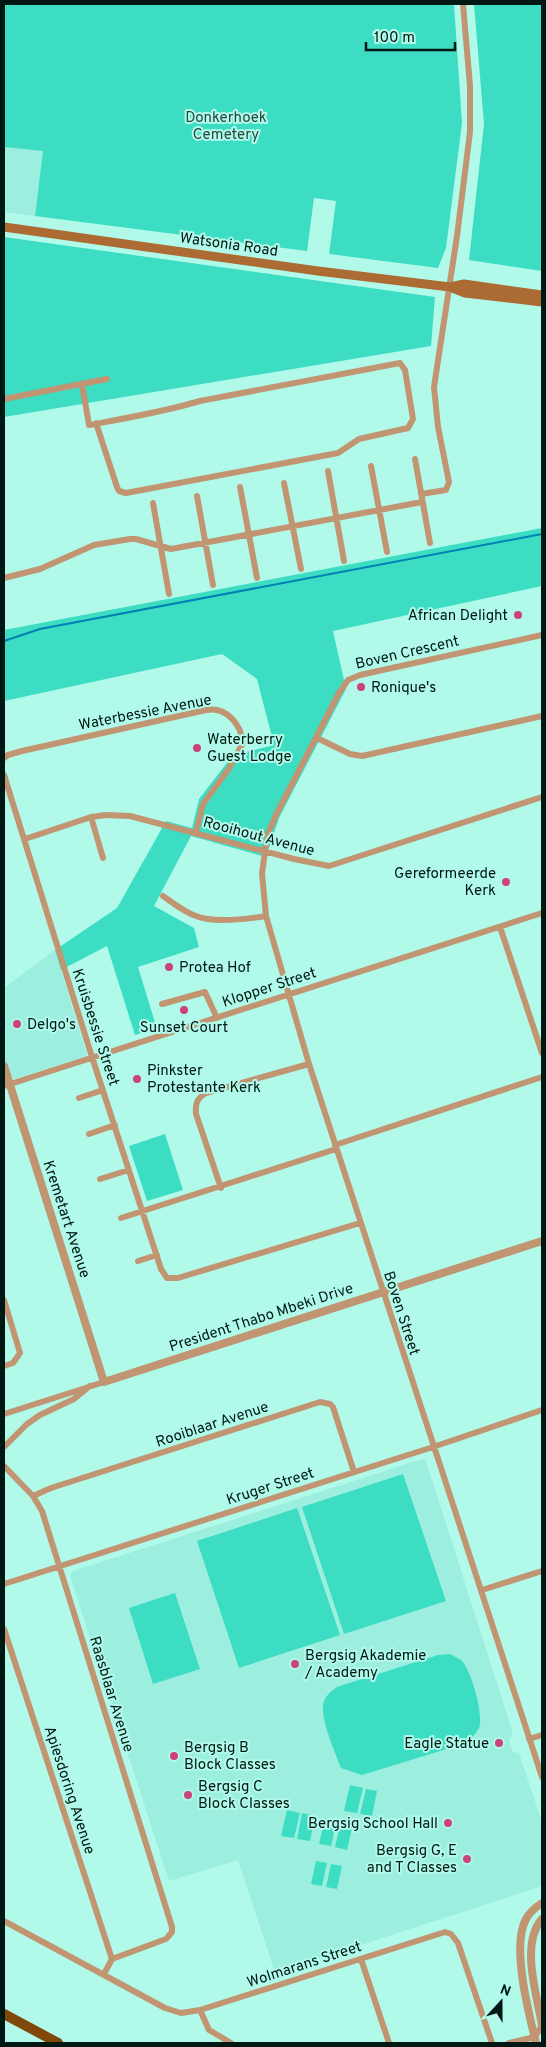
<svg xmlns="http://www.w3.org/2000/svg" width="546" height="2047" font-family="Overpass,sans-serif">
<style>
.built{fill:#9cefde}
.green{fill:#3cddc3}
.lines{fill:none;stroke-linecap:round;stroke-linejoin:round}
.stream{stroke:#0080b5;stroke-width:2}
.minor{stroke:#c19572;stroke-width:6}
.tertiary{stroke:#c19572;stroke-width:8}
.secondary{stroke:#ab6b32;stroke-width:9}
.trunk{stroke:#81480c;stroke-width:10}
.poi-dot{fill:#cc427a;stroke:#b1faea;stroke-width:2}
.labels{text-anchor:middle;stroke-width:4;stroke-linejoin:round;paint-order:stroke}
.park-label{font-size:15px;fill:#27463f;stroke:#b1faea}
.street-label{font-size:15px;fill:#001814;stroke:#b1faea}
.poi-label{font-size:15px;fill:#001814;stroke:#b1faea;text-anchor:start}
</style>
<rect width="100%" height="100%" fill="#b1faea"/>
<path class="built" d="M4,147l39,4 -8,65 -31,-4z
M55,950l32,106 -83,26v-94z
M425,1458l88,275 -4,7 4,12 6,1 23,69v64l-267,87 -37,-113 -69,21 -99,-305 3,-5z"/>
<path class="green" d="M4,4h450l8,119 -16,125 -8,20 -109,-14 7,-53 -22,-3 -7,53 -272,-35 8,-65 -39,-4z
M474,4h68v267l-73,-11 15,-136z
M4,237l431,60 -4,49 -427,71z
M542,528v58l-209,45 13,58 -67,129 -13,39 -75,-21 -37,70 40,22 5,19 -61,20 19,62 -22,6 -28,-89 -46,24 -6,-20 62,-42 49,-87 26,7 7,-29 34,-44 41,-10 -17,-66 -35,-25 -218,47v-71z
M165,1134l18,56 -36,11 -18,-55z
M403,1474l43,127 -102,33 -42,-127z
M297,1508l43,127 -101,33 -42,-127z
M175,1593l25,76 -47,15 -24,-76z
M450,1654c3,2 8,4 11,6 10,9 23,55 18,68 -3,6 -8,10 -13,15l-104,32 -21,-7c-6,-16 -19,-45 -18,-62 1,-9 7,-14 14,-19l101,-32z
M350,1785l13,3 -6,25 -13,-2z
M366,1789l11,2 -5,25 -12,-2z
M287,1810l13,3 -6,25 -13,-2z
M302,1813l13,3 -5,25 -13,-2z
M325,1818l12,2 -6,26 -12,-2z
M341,1821l12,3 -6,26 -12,-3z
M316,1861l11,2 -5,23 -11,-2z
M331,1864l11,2 -5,23 -11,-2z"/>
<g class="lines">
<path class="stream" d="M4,641l36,-12 502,-95"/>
<path class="minor" d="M82,384l7,41c38,-7 74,-13 111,-24l200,-38 5,7 8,49 -5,9 -49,11 -21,14 -212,40 -7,-2 -2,-4 -21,-64
M4,399l103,-20
M415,459l15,84
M371,466l16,86
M328,471l16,90
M284,483l17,86
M240,487l17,91
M421,494l25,-4 3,-8 -11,-55 -4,-40 23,-151 13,-104v-46l-7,-82
M197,496l16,89
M153,503l16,91
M4,578l36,-9 54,-24 36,-6h6l35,10 251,-47
M542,635l-182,40 -12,5 -9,13 -63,122 -9,21 -5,38 4,42 43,148 233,713
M317,738l33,16 12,2 180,-40
M4,758l4,-3 14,-4 184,-41c20,-4 35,14 37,33l-15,27 -25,34 -7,28
M4,775l88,282 69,212 6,9h11l182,-55
M91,817l12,41
M25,839l66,-22 15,-2 24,1 164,43 35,7 213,-69
M163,896c10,7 21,16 33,20 17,7 51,3 70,0
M500,927l42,126
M162,1004l43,-12 12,26
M4,1086l538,-173
M79,1098l24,-8
M89,1134l26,-9
M335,1145l207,-68
M100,1179l29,-9
M221,1188l-25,-74c-1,-10 1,-16 10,-21l103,-29
M121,1218l215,-69
M138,1261l19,-6
M4,1300l16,53 -7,10 -9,3
M4,1414l100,-32
M4,1447l23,-23 13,-9 34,-16 16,-13
M4,1466l29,30 9,15 130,416v5l-6,7 -54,20 -8,15
M33,1496l18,-8 269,-86 10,2 3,3 21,65
M4,1584l429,-137 109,-37
M482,1590l60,-19
M4,1629l108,330
M529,1739l13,-4
M4,1921l161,87 16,5 19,-3 245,-78 6,2 7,9 34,100
M361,1959l28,84
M200,2010l9,20 22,13
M509,2043l26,-6 7,-12"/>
<path class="tertiary" d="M4,1066l100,316 438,-141
M542,1919c-22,25 -5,76 0,106
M536,2043c-7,-29 -25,-97 -10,-124 3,-6 10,-12 16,-16"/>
<path class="secondary" d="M4,227l314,44 132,16 15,6 77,9
M450,287l14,-3 78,11"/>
<path class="trunk" d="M4,2014l54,29"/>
</g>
<g class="poi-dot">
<circle cx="518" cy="615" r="5"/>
<circle cx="361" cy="687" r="5"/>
<circle cx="197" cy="748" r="5"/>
<circle cx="506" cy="882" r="5"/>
<circle cx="169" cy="967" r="5"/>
<circle cx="184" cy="1010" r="5"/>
<circle cx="17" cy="1024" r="5"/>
<circle cx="137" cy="1079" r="5"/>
<circle cx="295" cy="1664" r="5"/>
<circle cx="499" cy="1743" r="5"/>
<circle cx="174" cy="1756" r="5"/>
<circle cx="188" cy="1795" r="5"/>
<circle cx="448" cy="1823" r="5"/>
<circle cx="467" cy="1859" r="5"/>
</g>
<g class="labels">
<g class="park-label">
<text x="226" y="122">Donkerhoek<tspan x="226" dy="17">Cemetery</tspan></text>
</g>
<g class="street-label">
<text transform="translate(229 244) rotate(8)" y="5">Watsonia Road</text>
<text transform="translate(407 652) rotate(-13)" y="5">Boven Crescent</text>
<text transform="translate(145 712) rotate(-11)" y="5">Waterbessie Avenue</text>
<text transform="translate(259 836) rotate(15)" y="5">Rooihout Avenue</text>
<text transform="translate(269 987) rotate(-18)" y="5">Klopper Street</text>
<text transform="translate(96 1027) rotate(72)" y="5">Kruisbessie Street</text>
<text transform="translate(67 1219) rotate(72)" y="5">Kremetart Avenue</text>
<text transform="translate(402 1313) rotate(72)" y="5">Boven Street</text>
<text transform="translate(261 1317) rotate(-18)" y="5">President Thabo Mbeki Drive</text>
<text transform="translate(212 1424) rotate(-18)" y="5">Rooiblaar Avenue</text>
<text transform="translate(270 1486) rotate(-18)" y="5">Kruger Street</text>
<text transform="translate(112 1694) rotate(73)" y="5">Raasblaar Avenue</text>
<text transform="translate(70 1790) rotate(72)" y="5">Apiesdoring Avenue</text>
<text transform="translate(304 1964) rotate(-18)" y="5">Wolmarans Street</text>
</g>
<g class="poi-label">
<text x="508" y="620" text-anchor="end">African Delight</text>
<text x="371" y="692">Ronique's</text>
<text x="207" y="744">Waterberry<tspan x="207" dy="17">Guest Lodge</tspan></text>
<text x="496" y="878" text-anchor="end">Gereformeerde<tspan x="496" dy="17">Kerk</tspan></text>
<text x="179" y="972">Protea Hof</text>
<text x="27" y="1029">Delgo's</text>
<text x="184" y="1032" text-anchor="middle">Sunset Court</text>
<text x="147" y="1075">Pinkster<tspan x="147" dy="17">Protestante Kerk</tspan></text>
<text x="305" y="1660">Bergsig Akademie<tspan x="305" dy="17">/ Academy</tspan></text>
<text x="489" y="1748" text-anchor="end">Eagle Statue</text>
<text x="184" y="1752">Bergsig B<tspan x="184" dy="17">Block Classes</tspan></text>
<text x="198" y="1791">Bergsig C<tspan x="198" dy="17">Block Classes</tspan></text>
<text x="438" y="1828" text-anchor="end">Bergsig School Hall</text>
<text x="457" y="1855" text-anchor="end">Bergsig G, E<tspan x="457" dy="17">and T Classes</tspan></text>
</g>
</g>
<rect width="546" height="2047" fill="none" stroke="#001814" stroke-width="10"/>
<g transform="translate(501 2002) rotate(21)" stroke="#b1faea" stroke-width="4" paint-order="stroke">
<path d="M0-4L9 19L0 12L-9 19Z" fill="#001814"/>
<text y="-8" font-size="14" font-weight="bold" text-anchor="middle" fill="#001814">N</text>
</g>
<path d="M366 42v8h89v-8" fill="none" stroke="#001814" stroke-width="2.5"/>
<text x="374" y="42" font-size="15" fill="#001814" stroke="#b1faea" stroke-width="4" paint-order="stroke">100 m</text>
</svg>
